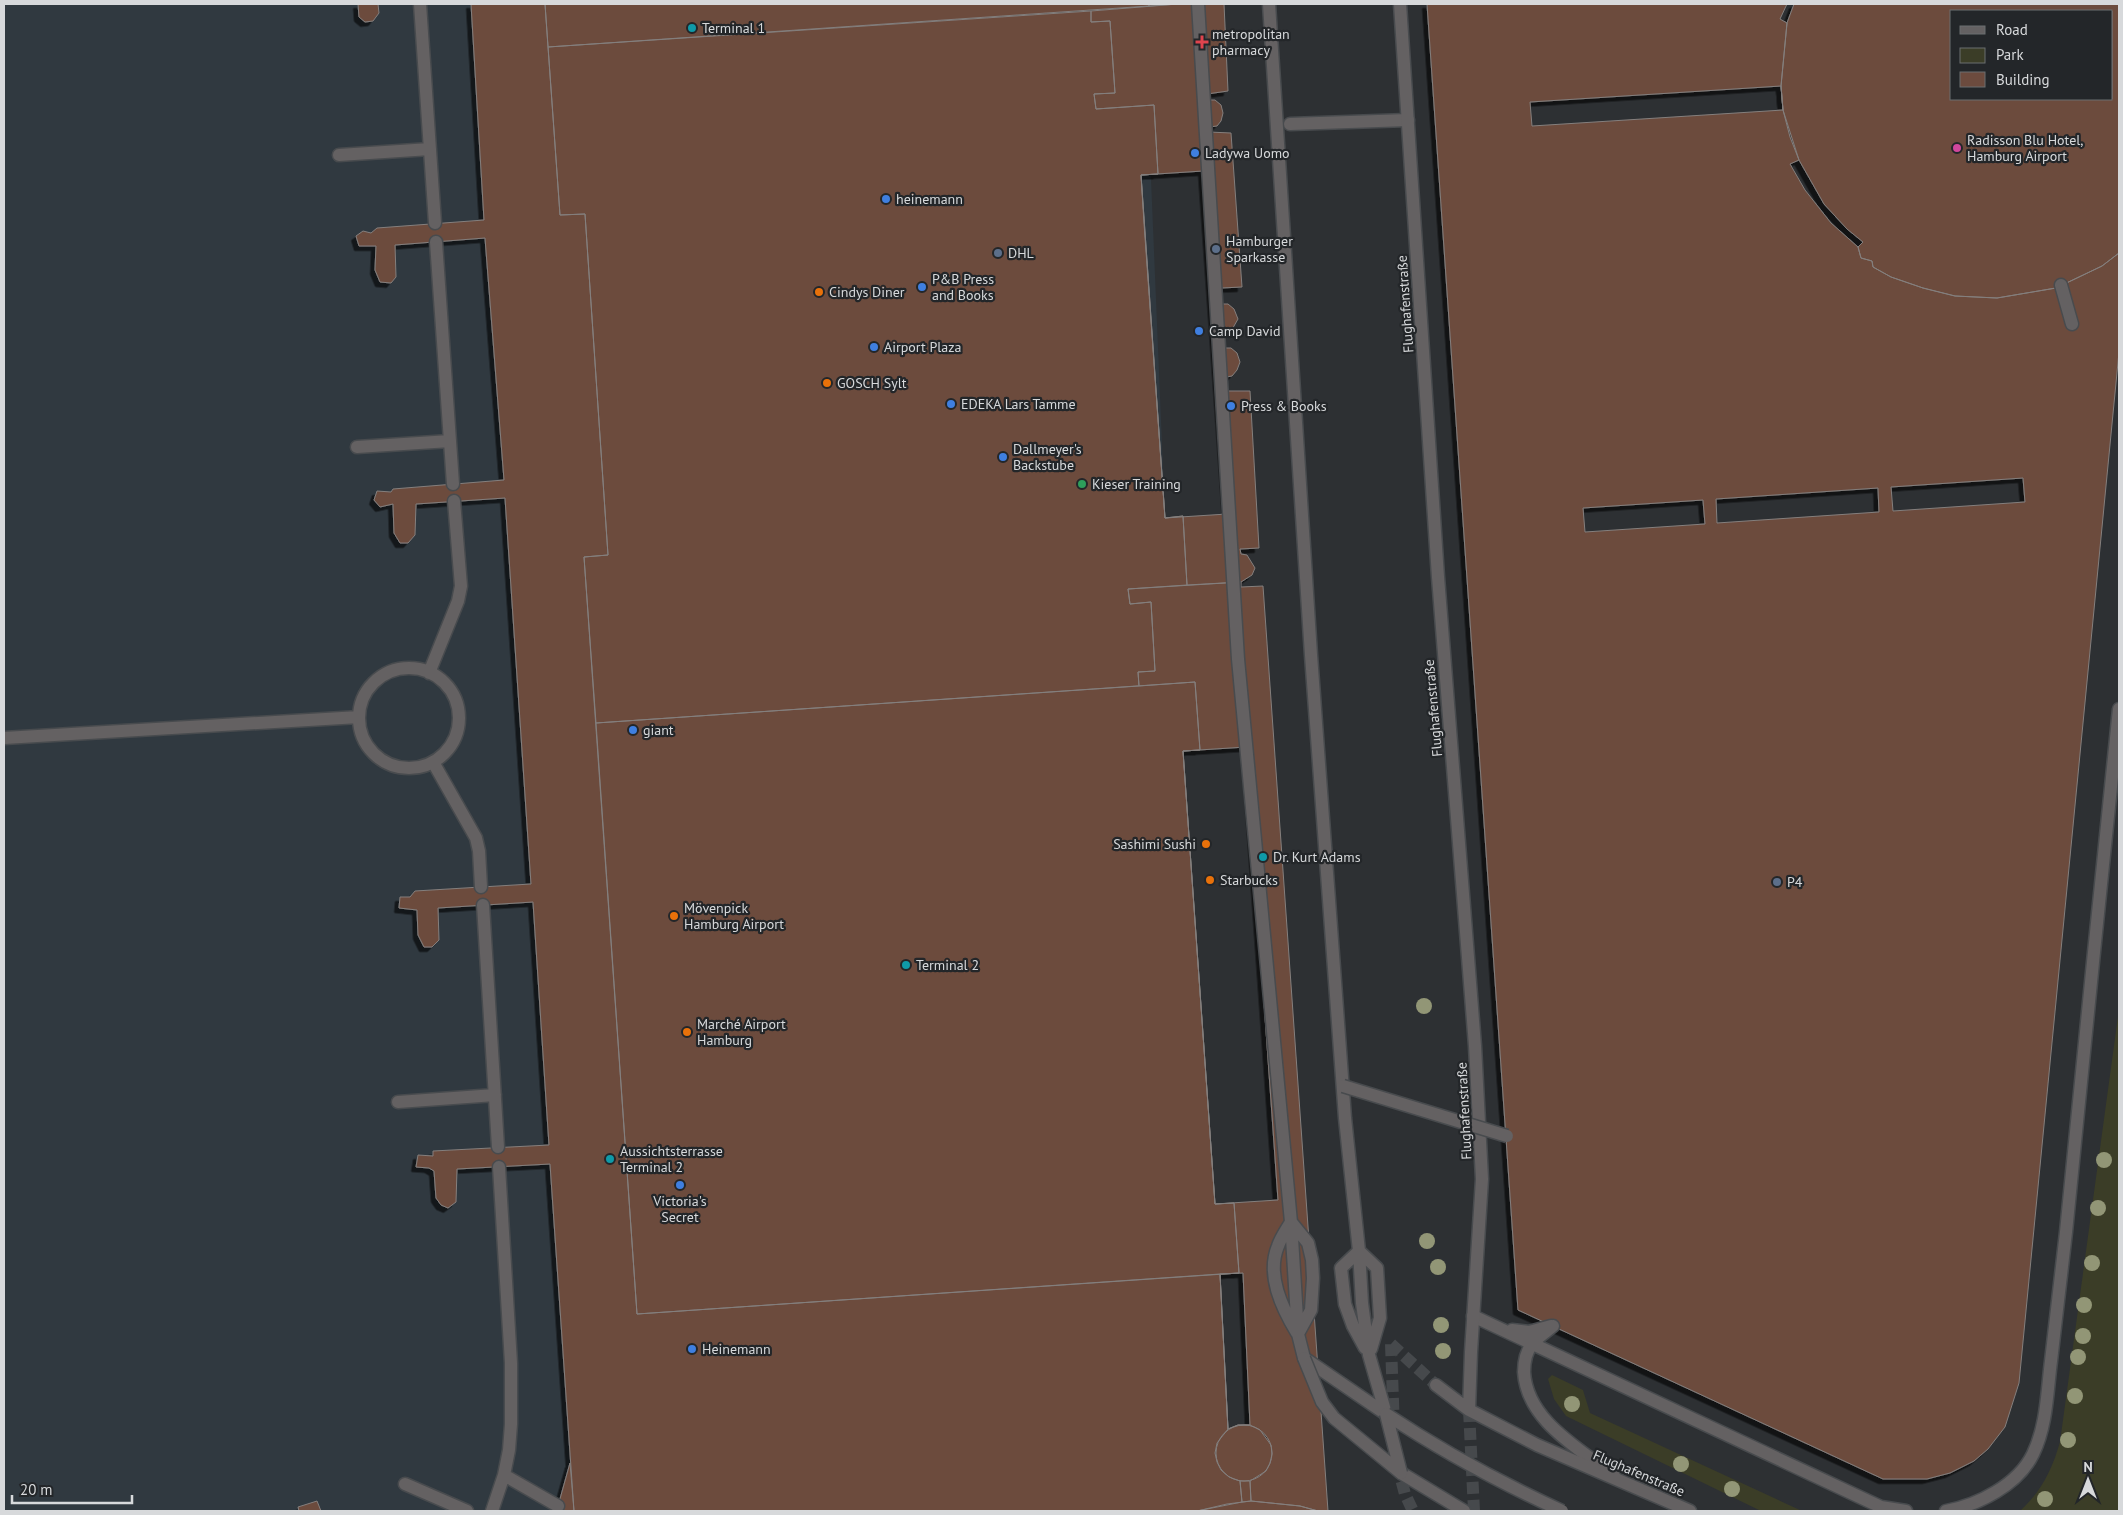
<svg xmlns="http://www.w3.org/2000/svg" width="2123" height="1515" font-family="'PT Sans',sans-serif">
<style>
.built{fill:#303940}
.green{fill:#3b3d27}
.building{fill:#6c4b3e;stroke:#847f7d;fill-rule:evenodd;filter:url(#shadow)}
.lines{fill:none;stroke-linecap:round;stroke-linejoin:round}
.minor-tunnel{stroke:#46494c;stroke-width:12;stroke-dasharray:12 6;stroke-linecap:butt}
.service-casing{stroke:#484b4e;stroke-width:15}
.minor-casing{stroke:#484b4e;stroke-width:15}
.service{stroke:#646162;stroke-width:12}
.minor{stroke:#646162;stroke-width:12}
.service-bridge-casing{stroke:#484b4e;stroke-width:15;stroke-linecap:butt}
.minor-bridge-casing{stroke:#484b4e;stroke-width:15;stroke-linecap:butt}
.service-bridge{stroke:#646162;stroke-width:12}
.minor-bridge{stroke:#646162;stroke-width:12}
.tree{fill:#929676}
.culture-dot{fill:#0f9aa8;stroke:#232629;stroke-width:2}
.health-dot{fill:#e0444e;stroke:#232629;stroke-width:2}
.hotel-dot{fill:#d1479c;stroke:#232629;stroke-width:2}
.shop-dot{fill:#3f7fe0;stroke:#232629;stroke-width:2}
.service-dot{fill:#5c6f8a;stroke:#232629;stroke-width:2}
.food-dot{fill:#e8710a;stroke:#232629;stroke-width:2}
.leisure-dot{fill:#2e9e5b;stroke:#232629;stroke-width:2}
.labels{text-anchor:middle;stroke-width:4.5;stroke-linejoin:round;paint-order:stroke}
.poi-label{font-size:14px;fill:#d7d9db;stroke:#232629;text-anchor:start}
.street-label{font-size:14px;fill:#d7d9db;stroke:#232629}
</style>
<defs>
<filter id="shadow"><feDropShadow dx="-4.5" dy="4.5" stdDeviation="0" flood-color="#0009"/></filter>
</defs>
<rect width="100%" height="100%" fill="#2d3033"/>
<path class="built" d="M4,4h1145v2l-58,5v11l57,84 17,411 -37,72 -378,912 1,10h-747z"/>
<path class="green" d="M2119,1009v502h-99c21,-19 32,-41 40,-69z
M1552,1375l31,15 7,23 212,98h-41l-195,-95 -12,-17 -6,-20z"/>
<path class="building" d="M358,4h20l1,9 -6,8 -8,1 -6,-5z
M471,4h74l15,211 25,-1 23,341 -24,2 53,757 583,-40 8,155 -11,14 -2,10 2,9 4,8 8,7 11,4 2,21 -45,9h-623l-24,-347 -93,5 -1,33 -8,6 -7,-3 -5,-7 -2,-27 -5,-3 -13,-1 2,-12 15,1v-5l116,-6 -16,-243 -95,6 1,32 -7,7h-8l-6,-12 -1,-25 -18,-2 1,-11h10l5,-6 116,-7 -26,-386 -89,6 -1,31 -7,8h-8l-6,-10 -1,-29 -13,3 -6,-7 3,-9 14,1 2,-3 111,-9 -19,-242 -90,7 1,32 -5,6 -11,-1 -5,-12 1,-24h-17l-3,-10 7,-5 8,2 6,-5 107,-8z
M545,4h604v2l-601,41z
M1149,4h29l-29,2z
M1178,4h46l4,87 -21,3v6h8l6,5 2,8 -2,8 -4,5 -8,1v5l22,1 11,154 -21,1v16h7l6,5 4,10 -8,14 -7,3 1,12h7l6,5 3,9 -3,8 -5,6 -6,1 1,14h23l9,157 -19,1 1,5 6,1 8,13 -3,7 -11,7 -54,3 -4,-69 -18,2 -24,-343 17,-1 -4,-69 -58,4 -2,-15 21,-1 -5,-72 -19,1v-11z
M1427,4h360l-7,15 7,4 -6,63 2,24 16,50 -9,4 15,26 26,33 27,24 3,11 11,3 1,6 18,10 32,11 32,8 42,2 59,-10 46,-22 17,-13v99l-100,1031 -14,44 -17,22 -14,12 -24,12 -23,6h-44l-365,-169zM2023,478l2,24 -132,9 -2,-24zM1878,488l1,24 -162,11 -1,-24zM1703,500l2,24 -120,8 -2,-24z
M1794,4h325v249l-17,13 -46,22 -59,10 -42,-2 -32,-8 -32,-11 -18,-10 -1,-6 -11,-3 -3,-11 5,-5 -16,-13 -23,-25 -25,-44 -9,-23 -7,-27 -2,-24 6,-63zM1952,11h160v88h-160z
M1091,11v11l19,-1 5,72 -21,1 2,15 58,-4 4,69 -17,1 3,48 21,295 18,-2 4,69 -59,4 2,15 21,-2 4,69 -17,1 1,14 -543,37 -12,-166 24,-2 -23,-341 -25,1 -12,-168z
M1781,86l2,24 -251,16 -2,-24z
M1203,171l24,343 -62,4 -24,-343z
M1241,582v5l22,-1 65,925h-10l-18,-5 -49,-5 -1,-20 16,-10 4,-8 2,-9 -1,-9 -11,-15 -10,-5h-12l-10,4 -8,-155 19,-1 -5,-70 -19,1 -32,-453 17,-1 -5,-68 -56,4 -1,-14 17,-1 -4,-69 -21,2 -2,-15z
M1195,682l5,68 -17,1 32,453 19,-1 5,70 -602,41 -41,-591z
M1246,747l32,453 -63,4 -32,-453z
M1243,1273l7,152h-12l-10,4 -8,-155z
M1216 1453a28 28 0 1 1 56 0a28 28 0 1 1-56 0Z
M570,1463l4,48h-18l2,-5z
M1240,1481h10l1,20 -9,1z
M317,1501l4,10h-22l-1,-4z
M1251,1501l49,5 18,5h-121l30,-7z"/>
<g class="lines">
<path class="minor-tunnel" d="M1391,1344l3,85
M1391,1344l45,41
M1469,1410l5,101
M1397,1464l8,30 8,17"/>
<g class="service-casing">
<path id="service" d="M420,4l15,219
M1290,124l118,-4
M339,155l91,-6
M436,242l17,242
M2061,285l11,39
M357,447l93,-6
M359 718a50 50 0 1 1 100 0a50 50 0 1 1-100 0Z
M429,673l29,-72 3,-15 -7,-85
M4,738l355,-21
M433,762l43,76 3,13 2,36
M483,905l15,242
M398,1102l97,-7
M1473,1316l408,191 25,4
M1553,1326c-6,5 -15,11 -20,17 -7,8 -9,18 -9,29 3,49 55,76 90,104
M1512,1330l17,2 22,-6
M504,1475l54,31
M405,1484l62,27
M492,1511l12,-36 5,-25 2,-26v-61l-12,-196
M1946,1511c32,-6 72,-26 87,-57 14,-29 14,-62 18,-93 5,-43 10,-86 15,-129 17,-174 35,-349 53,-523"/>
</g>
<g class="minor-casing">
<path id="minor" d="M1198,4l40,655 53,563 7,112 6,24 82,56
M1269,4l42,651 34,463 14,133 3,52 7,52 17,59
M1400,4l38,573 37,469 7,133 -11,173 -2,58
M1291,1222l17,21 4,17 1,18 -2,32 -12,22
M1291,1222c-4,7 -10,15 -13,24 -12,29 4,62 19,87
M1359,1251l-18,17 4,36 8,22 12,22
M1359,1251l18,17 3,50 -9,31
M1436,1385l33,25 68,35 153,66
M1401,1473l63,38"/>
</g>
<use href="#service" class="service"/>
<use href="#minor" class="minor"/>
<g class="service-bridge-casing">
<path id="service-bridge" d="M1343,1086l164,50"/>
</g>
<g class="minor-bridge-casing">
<path id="minor-bridge" d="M1304,1358l18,44 12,16 67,55
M1386,1414c57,38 115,69 176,97
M1386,1414l15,59"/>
</g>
<use href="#service-bridge" class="service-bridge"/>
<use href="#minor-bridge" class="minor-bridge"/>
</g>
<g class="tree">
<circle cx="1424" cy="1006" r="8"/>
<circle cx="2104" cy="1160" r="8"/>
<circle cx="2098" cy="1208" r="8"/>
<circle cx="1427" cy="1241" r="8"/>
<circle cx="2092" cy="1263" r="8"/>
<circle cx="1438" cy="1267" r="8"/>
<circle cx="2084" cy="1305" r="8"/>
<circle cx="1441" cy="1325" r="8"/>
<circle cx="2083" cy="1336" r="8"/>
<circle cx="1443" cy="1351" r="8"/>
<circle cx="2078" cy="1357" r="8"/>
<circle cx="2075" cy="1396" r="8"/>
<circle cx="1572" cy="1404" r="8"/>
<circle cx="2068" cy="1440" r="8"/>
<circle cx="1681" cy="1464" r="8"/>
<circle cx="1732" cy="1489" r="8"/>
<circle cx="2045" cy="1499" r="8"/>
</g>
<g class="culture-dot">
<circle cx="692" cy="28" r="5"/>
<circle cx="1263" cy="857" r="5"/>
<circle cx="906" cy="965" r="5"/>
<circle cx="610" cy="1159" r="5"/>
</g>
<path class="health-dot" d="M1199.5 34.5h5v5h5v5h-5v5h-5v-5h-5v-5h5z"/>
<circle class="hotel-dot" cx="1957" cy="148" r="5"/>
<g class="shop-dot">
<circle cx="1195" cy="153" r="5"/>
<circle cx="886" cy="199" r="5"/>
<circle cx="922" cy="287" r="5"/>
<circle cx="1199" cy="331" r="5"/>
<circle cx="874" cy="347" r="5"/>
<circle cx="951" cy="404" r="5"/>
<circle cx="1231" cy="406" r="5"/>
<circle cx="1003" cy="457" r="5"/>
<circle cx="633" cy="730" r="5"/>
<circle cx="680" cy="1185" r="5"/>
<circle cx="692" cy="1349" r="5"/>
</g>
<g class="service-dot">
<circle cx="1216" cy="249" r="5"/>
<circle cx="998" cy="253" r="5"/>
<circle cx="1777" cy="882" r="5"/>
</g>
<g class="food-dot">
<circle cx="819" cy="292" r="5"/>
<circle cx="827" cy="383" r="5"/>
<circle cx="1206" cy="844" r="5"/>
<circle cx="1210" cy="880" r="5"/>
<circle cx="674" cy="916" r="5"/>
<circle cx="687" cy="1032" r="5"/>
</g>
<circle class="leisure-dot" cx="1082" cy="484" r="5"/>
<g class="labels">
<g class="poi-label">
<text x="702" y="33">Terminal 1</text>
<text x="1212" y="39">metropolitan<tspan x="1212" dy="16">pharmacy</tspan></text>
<text x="1967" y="145">Radisson Blu Hotel,<tspan x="1967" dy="16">Hamburg Airport</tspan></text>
<text x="1205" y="158">Ladywa Uomo</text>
<text x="896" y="204">heinemann</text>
<text x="1226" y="246">Hamburger<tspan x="1226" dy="16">Sparkasse</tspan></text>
<text x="1008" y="258">DHL</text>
<text x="932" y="284">P&amp;B Press<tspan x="932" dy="16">and Books</tspan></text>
<text x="829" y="297">Cindys Diner</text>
<text x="1209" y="336">Camp David</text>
<text x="884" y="352">Airport Plaza</text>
<text x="837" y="388">GOSCH Sylt</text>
<text x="961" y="409">EDEKA Lars Tamme</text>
<text x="1241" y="411">Press &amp; Books</text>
<text x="1013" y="454">Dallmeyer's<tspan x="1013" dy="16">Backstube</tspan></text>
<text x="1092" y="489">Kieser Training</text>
<text x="643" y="735">giant</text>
<text x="1196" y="849" text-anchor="end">Sashimi Sushi</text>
<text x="1273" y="862">Dr. Kurt Adams</text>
<text x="1220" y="885">Starbucks</text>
<text x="1787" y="887">P4</text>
<text x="684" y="913">Mövenpick<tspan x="684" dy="16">Hamburg Airport</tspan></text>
<text x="916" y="970">Terminal 2</text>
<text x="697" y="1029">Marché Airport<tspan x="697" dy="16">Hamburg</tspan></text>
<text x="620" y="1156">Aussichtsterrasse<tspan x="620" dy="16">Terminal 2</tspan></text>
<text x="680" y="1206" text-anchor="middle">Victoria's<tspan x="680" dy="16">Secret</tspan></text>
<text x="702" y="1354">Heinemann</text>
</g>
<g class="street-label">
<text transform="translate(1405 304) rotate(-94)" y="5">Flughafenstraße</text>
<text transform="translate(1433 708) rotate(-95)" y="5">Flughafenstraße</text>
<text transform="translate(1464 1111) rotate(-93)" y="5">Flughafenstraße</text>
<text transform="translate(1639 1473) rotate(23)" y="5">Flughafenstraße</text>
</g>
</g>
<rect width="2123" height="1515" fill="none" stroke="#d7d9db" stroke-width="10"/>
<rect x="1950" y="10" width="162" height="90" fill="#232629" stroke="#6b6e70"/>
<rect x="1960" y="26" width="25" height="8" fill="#646162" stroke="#6b6e70"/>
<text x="1996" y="35" font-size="15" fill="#d7d9db">Road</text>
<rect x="1960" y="48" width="25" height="15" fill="#3b3d27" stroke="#6b6e70"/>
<text x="1996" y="60" font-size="15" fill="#d7d9db">Park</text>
<rect x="1960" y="72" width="25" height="15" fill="#6c4b3e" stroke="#6b6e70"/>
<text x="1996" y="85" font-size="15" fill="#d7d9db">Building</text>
<g transform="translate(2088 1480)" stroke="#232629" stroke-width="4" paint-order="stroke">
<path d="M0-4L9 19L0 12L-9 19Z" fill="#d7d9db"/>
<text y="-8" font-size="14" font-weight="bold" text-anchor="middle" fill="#d7d9db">N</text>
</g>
<path d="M12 1495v8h120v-8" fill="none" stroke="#d7d9db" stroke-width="2.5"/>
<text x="20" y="1495" font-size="15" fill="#d7d9db" stroke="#232629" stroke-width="4" paint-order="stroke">20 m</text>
</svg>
